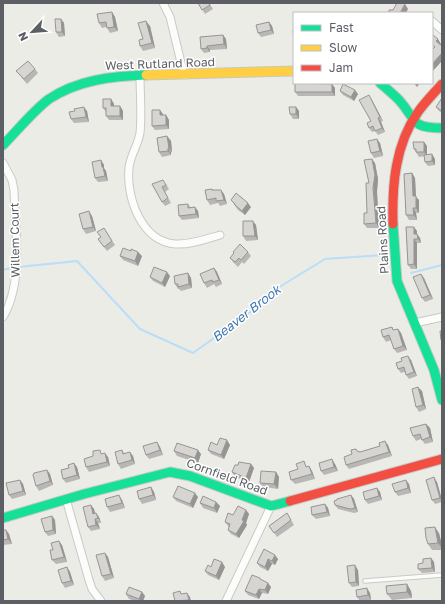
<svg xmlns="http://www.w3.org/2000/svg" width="445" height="604" font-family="'Golos Text',sans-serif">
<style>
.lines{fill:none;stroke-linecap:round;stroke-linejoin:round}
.stream{stroke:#baddf8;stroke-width:2}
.lane-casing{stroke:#c9c9c9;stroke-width:5.5}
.street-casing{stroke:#c9c9c9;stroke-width:9}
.fast-casing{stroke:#c8c9c7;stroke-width:11}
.slow-casing{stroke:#c8c9c7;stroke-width:11}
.jam-casing{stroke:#c8c9c7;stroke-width:11}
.lane{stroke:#fcfcfb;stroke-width:3.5}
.street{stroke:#fcfcfb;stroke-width:7}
.fast{stroke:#16e098;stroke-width:9}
.slow{stroke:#ffcf43;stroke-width:9}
.jam{stroke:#f24e42;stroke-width:9}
.wall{fill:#b8b7b5}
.shaded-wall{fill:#969593}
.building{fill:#d6d5d2;stroke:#969593}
.labels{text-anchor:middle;stroke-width:3;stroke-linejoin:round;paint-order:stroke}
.street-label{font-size:12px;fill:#5c6065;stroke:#fff}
.water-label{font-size:13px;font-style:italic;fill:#3f77b3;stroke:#fff}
</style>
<rect width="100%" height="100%" fill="#ecece7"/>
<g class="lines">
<path class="stream" d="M19,267l58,-6 63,68 53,24 63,-45 17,-17 52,-32 59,-4
M3,270l8,-2
M411,273l31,-8"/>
<g class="lane-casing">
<path id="lane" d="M365,581l77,-6"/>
</g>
<g class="street-casing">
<path id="street" d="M163,3l7,14 14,58
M432,21l10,9
M140,75c0,19 2,39 0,58 -2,12 -10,23 -11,35 -3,29 12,73 46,76 15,1 31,-5 45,-9
M3,163l9,17 2,10c1,40 10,92 -11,127
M415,323l27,-6
M66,499l23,81 3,9 9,12
M226,601l45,-95"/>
</g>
<g class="fast-casing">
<path id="fast" d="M380,83c6,5 13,11 19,17 18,20 11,28 43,28
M3,145c13,-13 31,-35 46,-46 29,-19 63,-23 97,-24
M393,224l4,57 37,89 8,30
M3,518l81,-24 86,-22 20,4 81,30 19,-5"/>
</g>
<g class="slow-casing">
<path id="slow" d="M146,75l148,-4"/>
</g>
<g class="jam-casing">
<path id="jam" d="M393,224c-1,-39 2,-79 25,-112 7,-10 16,-19 24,-28
M290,501l152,-42"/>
</g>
<use href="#lane" class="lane"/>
<use href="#street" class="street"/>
<use href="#fast" class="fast"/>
<use href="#slow" class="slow"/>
<use href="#jam" class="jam"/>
</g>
<path class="wall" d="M198,3h11l4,6 -8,5z
M112,12l3,5 3,14 -8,2 -3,-5 -1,-1 -4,1 -3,-5z
M61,19l3,4 1,13 -6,1 -3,-5z
M269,22l3,4 2,8 -13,3 -3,-4z
M150,26l5,22 -12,3 -3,-5 3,-7z
M223,35l3,4 1,10 -17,1v2l-6,1 -3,-4z
M35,69l3,4 -11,11 -11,-13z
M332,84l3,4v8h-37l-3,-4z
M340,91l18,3 -4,7 -11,-6z
M442,98v15l-3,-2 -3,-4z
M111,99l3,5v2h6l3,5v9h-14l-3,-4v-4l-3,-4z
M372,100l11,21 -2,1 4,10 -7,3 -3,-4 -3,1 -3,-4 2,-7z
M296,107l3,4v8h-6l-3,-5z
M87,111l2,11 -15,1 -3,-4z
M163,114v1h3l3,5v9l-14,1 -3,-4z
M167,136l4,5 1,11 -1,1v2l-9,2 -3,-5z
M424,142l3,4v9l8,4v6l-7,1 -3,-4v-6l-6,1 -5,-8z
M380,143l3,13 -9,2 -3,-5z
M101,160l3,5v3l2,3 2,10 -10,1 -3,-4z
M375,163l3,16 -1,13 2,36h-12l-3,-4 3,-11 2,-30z
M412,173l3,5 1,19 3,3v13h-3l1,7h-8l-3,-5z
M152,184h14l3,5 -4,3 6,11 -6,3 -3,-4z
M212,189l1,1 11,4 3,10 -7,2 -2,-3 -8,2 -3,-5z
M231,200l20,7 -6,8 -7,-5z
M188,204l2,3h5l3,4 1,7 -17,2 -3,-4z
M92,216l4,15 -10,3 -3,-5z
M256,225l2,15 -12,1 -3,-5z
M406,227l11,4v3l3,4 1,5h-4v26h-6l-3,-4z
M104,228l11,17 -8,6 -9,-12 3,-2z
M233,252h15l3,4 -7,8 -2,-2 -4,5 -5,-5 -3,-4 4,-5z
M120,256h22l-4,10 -15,-6z
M214,268l3,4 5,12 -6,3 -2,-3 -7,4 -3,-5z
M188,273l3,5 1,10 -11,3 -2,-2h-1l-3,-5z
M170,276l-5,11 -12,-6 -3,-4z
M424,278l9,21 -8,3 -3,-4z
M398,329l3,4 6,17 -10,3 -3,-4 -3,-9 -5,2 -3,-5 12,-7z
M411,360l6,16 -8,3 -3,-4 -1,-3 -4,1 -3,-4z
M422,391l4,18 -7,3 -3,-5z
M426,424l4,4 3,14 -8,2 -4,-5 -5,2 -3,-5z
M157,442l3,5 3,8 -14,4 -3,-4z
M230,445l-6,14 -13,-5 -3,-4z
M388,445l4,11 -43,13 -3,-4 6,-11 7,-2h1z
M122,450l2,3 9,3 2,8 -14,5 -3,-5z
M174,451l27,3 -3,9 -21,-7z
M103,454l5,3 2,9 -21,6 -3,-5z
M251,464l3,4 -5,14 -14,-5 -3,-5 6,-7z
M335,464l3,7 -14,4 -3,-4z
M307,466v1l2,-1 3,5 3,8 -20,5 -4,-4 7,-11z
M77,467l3,12 -14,4 -3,-4 6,-11z
M47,470l3,4 3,11 -14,6 -3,-5z
M276,472l3,5 -1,12 -15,-2 -3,-4z
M20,480l3,4 3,11 -14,4 -3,-4z
M437,482l5,17v3l-7,2 -3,-4z
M409,484l2,9 -13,3 -3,-4z
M151,487l3,5 2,8 -14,4 -3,-5z
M377,488l3,4 2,8 -14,4 -3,-4z
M351,495l3,4 4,13 -4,1 -16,-4 -3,-4z
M173,497h25l-5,11 -17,-7z
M122,500l3,8 -15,4 -3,-5z
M216,502l4,4 -3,7 -14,-5 -3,-5z
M325,504l3,4 2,8 -14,3 -4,-4z
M91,505l3,4 1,4 4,4 2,6h-3l2,6 -9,2 -3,-4z
M246,510l3,4 -3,9 1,2 -8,13 -8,-4 -3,-4 1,-3 -1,-1 -3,-4 8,-7z
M287,513l7,12 -17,12 -8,-11z
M52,516l3,4 1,14 -8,2 -3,-4z
M3,530h3l3,4 3,10 -9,1z
M439,533l3,12v5h-10l-4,-6z
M62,545l5,17 -11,2 -4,-4 1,-10z
M264,549l14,10 -3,6 -3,-1 -4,7 -8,-4 -3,-4z
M105,553l3,4 6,21 -9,3 -3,-5z
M431,558l3,4 1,10 -13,1 -4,-4 5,-6z
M67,567l3,5 4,13 -9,3 -3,-5z
M225,567l-6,13 -11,-5 -3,-4z
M358,570l1,16 -7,1 -3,-4z
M262,580l9,7 -3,7 -6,-1 -3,6 -11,-4 -3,-4z
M407,584l4,7 1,7 -20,2 -5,-6z
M142,592l3,4 -2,5h-8l-6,-2 -3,-5z
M370,593l1,7 -11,1 -3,-4z"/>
<path class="shaded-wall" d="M405,4l3,5 -2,4h-6z
M112,12l3,5 3,14 -4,-4z
M61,19l3,4 1,13 -3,-4z
M146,21l4,5 5,22 -3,-5z
M269,22l3,4 2,8 -3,-4z
M223,35l3,4 1,10 -3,-5z
M438,39l3,5 -1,2 -4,-5z
M207,46l3,4v2l-3,-4z
M442,53v8l-10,11v-8z
M414,83h6l-3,4z
M332,84l3,4v8l-3,-4z
M355,90l3,4 -4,7 -3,-4z
M369,95l3,5 11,21 -3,-4z
M111,99l3,5v7l-3,-5z
M120,106l3,5v9l-3,-4z
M84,107l3,4 2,11 -3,-5z
M296,107l3,4v8l-3,-5z
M160,110l3,4v6l-3,-5z
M166,115l3,5v9l-3,-4z
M378,118l3,4 4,10 -3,-4z
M167,136l4,5 1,11 -3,-4z
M377,139l3,4 3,13 -3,-5z
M424,142l3,4v10l-3,-4z
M168,148l3,5v2l-3,-4z
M432,154l3,5v6l-3,-4z
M372,159l3,4 3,16 -1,13 2,36 -3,-5z
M101,160l3,5v3l2,3 2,10 -3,-5 -3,-9z
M412,173l3,5 1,19 3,3v13l-3,-5 -3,-12z
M221,190l3,4 3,10 -3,-4z
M248,203l3,4 -6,8 -3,-4z
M195,207l3,4 1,7 -3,-4z
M413,208l3,5 1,7 -3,-5z
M89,211l3,5 4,15 -3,-4z
M253,221l3,4 2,15 -3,-4z
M414,227l3,4v7l-3,-4z
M417,234l3,4 1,5 -3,-4z
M414,239l3,4v26l-3,-5z
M138,252l4,4 -4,10 -3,-5z
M214,268l3,4 5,12 -3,-4z
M167,272l3,4 -5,11 -3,-4z
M188,273l3,5 1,10 -3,-4z
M421,274l3,4 9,21 -3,-4z
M398,329l3,4 6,17 -4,-4z
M408,356l3,4 6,16 -3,-4z
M418,387l4,4 4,18 -3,-4z
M426,424l4,4 3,14 -3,-5z
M227,440l3,5 -6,14 -3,-4z
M385,441l3,4 4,11 -3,-4z
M157,442l3,5 3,8 -3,-5z
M198,450l3,4 -3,9 -3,-5z
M130,452l3,4 2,8 -3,-4z
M105,453l3,4 2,9 -3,-4z
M332,459l3,5 3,7 -4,-4z
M74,463l3,4 3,12 -3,-4z
M251,464l3,4 -5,14 -3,-4z
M309,466l3,5 3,8 -3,-5z
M47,470l3,4 3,11 -3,-4z
M276,472l3,5 -1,12 -4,-5z
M434,477l3,5 5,19 -2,-3z
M20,480l3,4 3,11 -3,-4z
M406,480l3,4 2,9 -3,-5z
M151,487l3,5 2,8 -3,-5z
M377,488l3,4 2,8 -3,-4z
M195,493l3,4 -5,11 -3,-4z
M119,495l3,5 3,8 -3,-5z
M351,495l3,4 4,13 -3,-4z
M216,502l4,4 -3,7 -3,-5z
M325,504l3,4 2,8 -3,-4z
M91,505l3,4 2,9 -3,-4z
M246,510l3,4 -3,9 1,2 -8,13 -3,-4z
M96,513l3,4 2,6 -3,-5z
M52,516l3,4 1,14 -3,-4z
M95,519l3,4 2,6 -4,-4z
M435,527l4,6 3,12v3l-4,-5z
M6,530l3,4 3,10 -4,-5z
M59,541l3,4 5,17 -3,-5z
M105,553l3,4 6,21 -3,-4z
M275,555l3,4 -3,6 -3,-4z
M431,558l3,4 1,10 -3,-4z
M268,559l4,5 -4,7 -3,-4z
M222,562l3,5 -6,13 -3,-4z
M355,565l3,5 1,16 -3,-4z
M67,567l3,5 4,13 -3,-4z
M268,583l3,4 -3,7 -3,-4z
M407,584l4,7 1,7 -5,-6z
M367,588l3,5 1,7 -3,-5z
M259,589l3,4 -3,6 -3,-4z
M142,592l3,4 -2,5h-2l-2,-2z
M187,593l3,4 1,4 -2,-1z"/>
<path class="building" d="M198,3h11l1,2 -8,5z
M397,3h6l2,1 -5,9 -3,-1v1h-8v-3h4z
M112,12l2,15 -7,1 -1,-6 -7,1 -2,-9z
M55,19h6l1,13h-6z
M146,21l6,22 -12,3 -1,-6 4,-1 -5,-16z
M269,22l2,8 -13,3 -2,-8z
M293,30h1v11z
M223,35l1,9 -17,2v2l-6,1 -1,-12z
M433,35l5,4 -2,2 6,5v7l-10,11v-14l3,-3 -3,-2v-9z
M28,61l7,8 -11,10 -8,-8z
M295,83l37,1v8h-37z
M343,84l12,6 -4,7 -11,-6z
M369,95l11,22 -2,1 4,10 -7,3 -2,-5 -4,2 -2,-5 4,-2 -12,-21z
M442,98v13l-6,-4z
M103,99h8v7h9v10h-14v-8h-3z
M84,107l2,10 -15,2 -2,-7 6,-1 -1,-2z
M289,107h7v7h-6z
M152,110h8v5h6v10l-14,1z
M167,136l2,12h-1v3l-9,1 -2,-14z
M377,139l3,12 -9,2 -3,-12z
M413,142h11v10h-8v-3h-2z
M432,154v7l-7,1 -1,-7z
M372,159l3,16 -2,13 3,35 -12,1v-11h3l-1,-30h3l-5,-23z
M101,160l1,7h1l2,9 -10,2 -3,-16z
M412,173l1,23h3v12h-3l1,7h-8l-2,-41z
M163,180l3,5 -4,2 6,11 -6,4 -10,-18z
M212,189v1h9l3,10 -8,1v-3l-9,2 -2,-10z
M236,193l12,10 -6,8 -7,-6v-1l-4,-4z
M188,204v4l7,-1 1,7 -17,2 -1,-11z
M89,211l4,16 -10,2 -4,-15z
M243,221h10l2,15h-12z
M406,227h8v7h3l1,5h-4v25l-6,1z
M104,228l8,13 -8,6 -6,-8 3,-2 -4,-5z
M240,244l8,8 -7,8 -2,-2 -4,4 -5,-4 4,-5 -1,-1z
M123,248l8,3v-2l7,3 -3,9 -15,-5z
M154,267l13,5 -5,11 -12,-6z
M214,268l5,12 -6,2 -1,-2 -8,3 -4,-9z
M188,273l1,11 -11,3v-3h-3l-1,-8z
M421,274l9,21 -8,3 -9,-21z
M392,327l1,3 5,-1 5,17 -9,3 -5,-14 -6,2 -2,-7z
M440,331h2v9h-1z
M408,356l6,16 -8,3 -2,-8 -6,2 -2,-6 6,-2 -1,-3z
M418,387l5,18 -7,2 -4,-18z
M426,424l4,13 -8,3 -2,-6 -7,2 -3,-8z
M220,438l7,2 -6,15 -13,-5 3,-8 6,3z
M385,441l4,11 -43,13 -2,-8 8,-3 -1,-4 5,-1 1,2 3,1 20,-6 -1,-3z
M157,442l3,8 -14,5 -3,-9z
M177,443l21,7 -3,8 -21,-7z
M100,450l1,4 4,-1 2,9 -21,5 -2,-8 9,-3v-5z
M122,450l1,4 7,-2 2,8 -14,4 -3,-12z
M332,459l2,8 -13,4 -2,-8z
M304,461l2,6 3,-1 3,8 -21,6 -2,-8 9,-3 -2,-5z
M239,462l12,2 -5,14 -14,-6 3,-7h3z
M74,463l3,12 -14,4 -2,-9 8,-2 -1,-3z
M47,470l3,11 -14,5 -3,-11 1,-2z
M261,471l15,1 -2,12 -14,-1z
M434,477l6,21 -8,2 -6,-20z
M20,480l3,11 -14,4 -3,-12z
M406,480l2,8 -13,4 -3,-8z
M178,486l17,7 -5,11 -17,-7z
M151,487l2,8 -14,4 -2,-8z
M377,488l2,8 -14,4 -2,-8z
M119,495l3,8 -15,4 -2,-8z
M351,495l4,13 -5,1 -15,-4 -1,-4 3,-1v-1z
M203,496l13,6 -2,6 -14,-5z
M325,504l2,8 -15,3 -1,-8z
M91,505l2,9 3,-1 2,5 -3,1 1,6 -8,2 -5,-20z
M238,506l8,4 -4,10 2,1 -8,13 -8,-4 2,-6 -5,-2 3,-9 5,2z
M287,513l4,7 -17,13 -5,-7z
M52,516l1,14 -8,2 -4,-13z
M435,527l3,16 -10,1 -2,-6 -1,-10z
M3,530h3l2,9 -5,1z
M59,541l5,16 -12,3 -2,-10h3l-2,-7z
M264,549l11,6 -3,6 -4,-2 -3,8 -8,-4z
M105,553l6,21 -9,2 -6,-21z
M431,558l1,10 -14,1v-5l5,-1v-4z
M214,559l8,3 -6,14 -11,-5 3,-6 3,2z
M355,565l1,17 -7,1 -2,-17z
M67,567l4,14 -9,2 -4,-13z
M252,575l8,3v1l8,4 -3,7 -6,-1 -3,6 -11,-4z
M407,584v8l-20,2 -1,-8z
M129,587l13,5 -3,7 -13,-5z
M367,588l1,7 -11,2 -1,-7z
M180,591l1,3 6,-1 2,7 -14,1 -2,-8z"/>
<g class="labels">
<g class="street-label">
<text transform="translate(160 64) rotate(-2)" y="4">West Rutland Road</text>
<text transform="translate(15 240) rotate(-91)" y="4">Willem Court</text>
<text transform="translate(383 240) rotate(-93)" y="4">Plains Road</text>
<text transform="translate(227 477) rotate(20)" y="4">Cornfield Road</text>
</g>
<g class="water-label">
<text transform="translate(246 313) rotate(-38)" y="5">Beaver Brook</text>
</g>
</g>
<rect width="445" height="604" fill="none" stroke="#5c6065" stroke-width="8"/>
<rect x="293" y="12" width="140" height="72" fill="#ffffff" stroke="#bebfc1"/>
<rect x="301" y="25" width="20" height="6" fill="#16e098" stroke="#bebfc1"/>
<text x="329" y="32" font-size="12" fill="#5c6065">Fast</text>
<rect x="301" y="45" width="20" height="6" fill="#ffcf43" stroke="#bebfc1"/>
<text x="329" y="52" font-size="12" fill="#5c6065">Slow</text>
<rect x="301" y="65" width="20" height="6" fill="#f24e42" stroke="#bebfc1"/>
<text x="329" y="72" font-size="12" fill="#5c6065">Jam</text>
<g transform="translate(32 32) rotate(244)" stroke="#ffffff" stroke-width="3" paint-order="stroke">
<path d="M0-3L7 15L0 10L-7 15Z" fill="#5c6065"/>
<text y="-6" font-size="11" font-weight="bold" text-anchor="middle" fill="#5c6065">N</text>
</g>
</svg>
